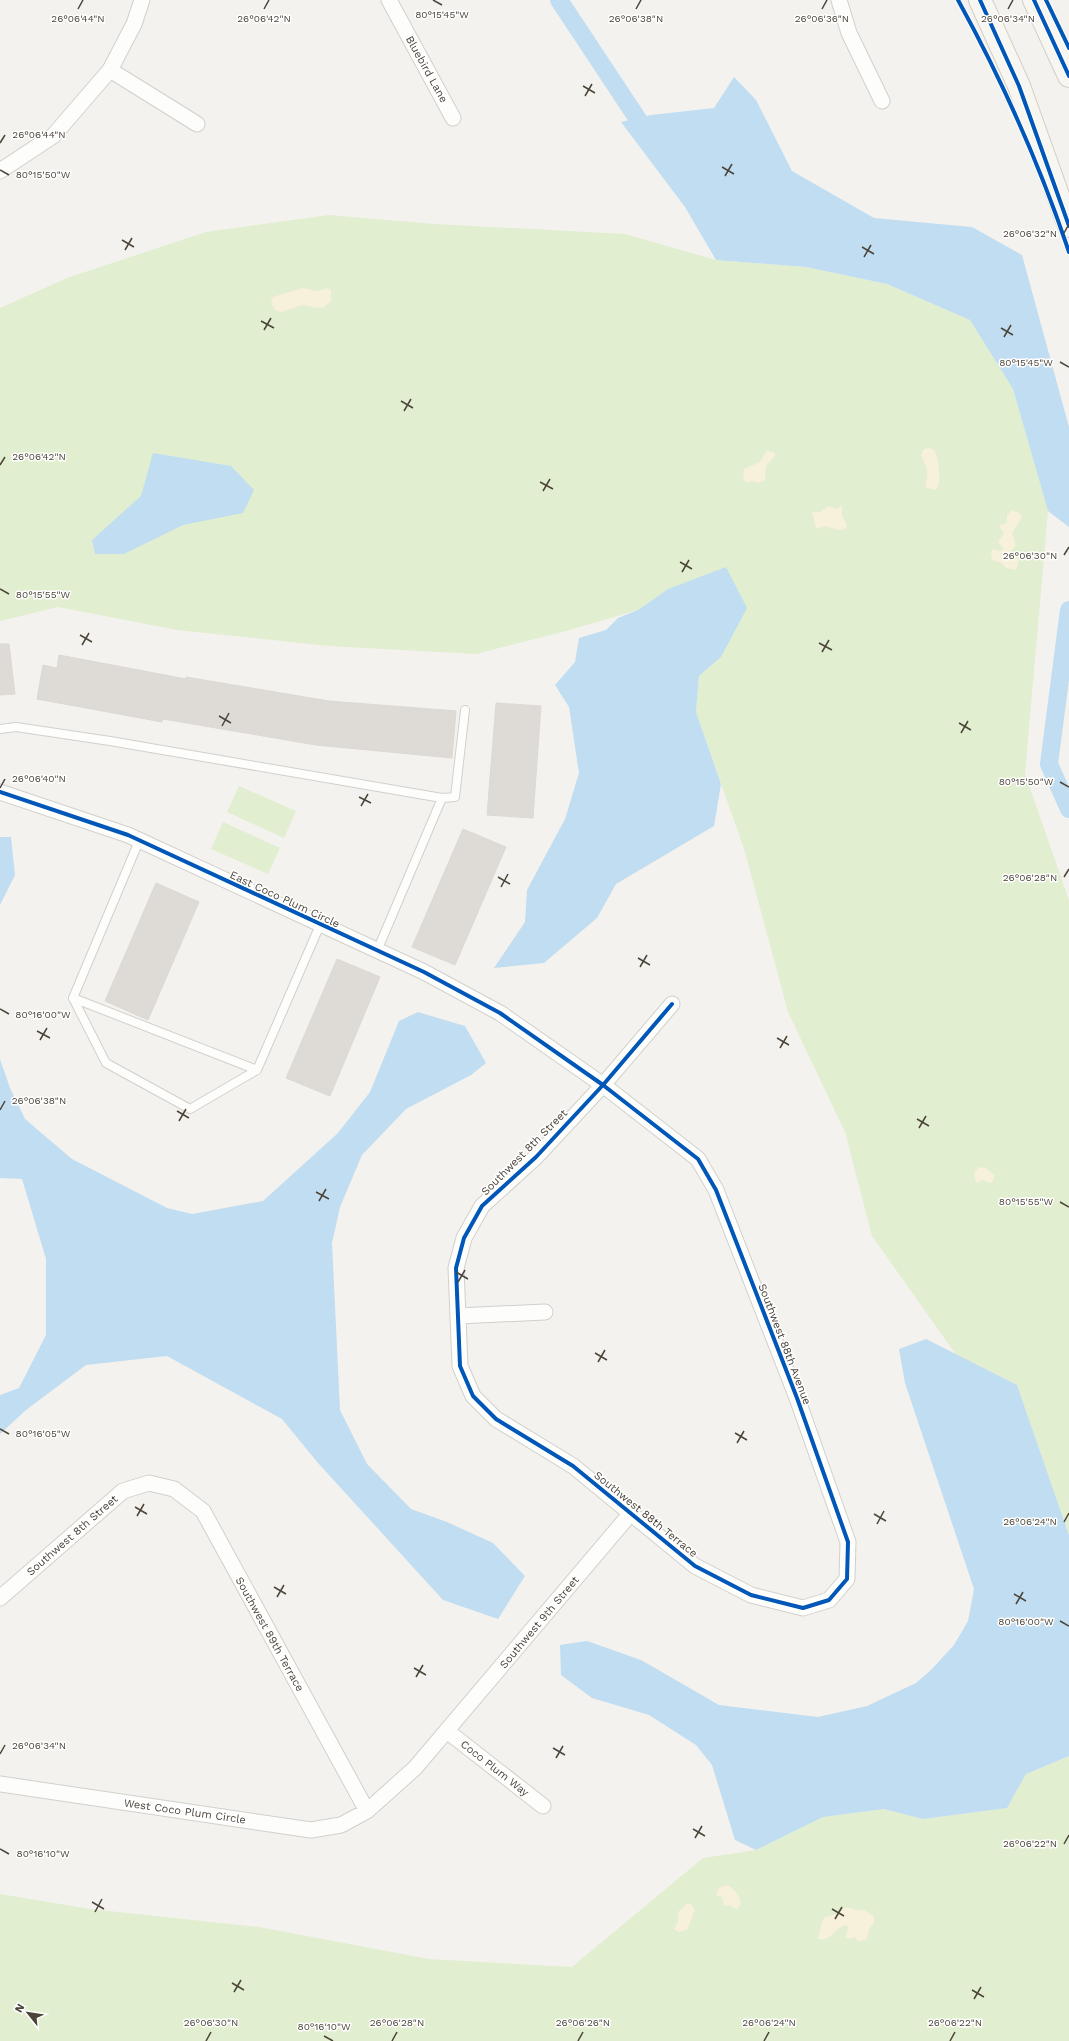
<svg xmlns="http://www.w3.org/2000/svg" width="1069" height="2041" font-family="'Work Sans',sans-serif">
<style>
.green{fill:#e1eecf}
.sand{fill:#f7f0da}
.water{fill:#c0ddf1}
.lines{fill:none;stroke-linecap:round;stroke-linejoin:round}
.canal{stroke:#c0ddf1;stroke-width:18}
.building{fill:#dedbd6;stroke:#dcd9d4}
.service-casing{stroke:#d2d0cb;stroke-width:10}
.minor-casing{stroke:#d2d0cb;stroke-width:17}
.secondary-casing{stroke:#d3cfc5;stroke-width:24}
.service{stroke:#fdfdfc;stroke-width:8}
.minor{stroke:#fdfdfc;stroke-width:15}
.secondary{stroke:#f7f6f1;stroke-width:22}
.cycleway-casing{stroke:#fff;stroke-width:6}
.cycleway{stroke:#0057b8;stroke-width:4}
.ticks{fill:none;stroke:#4b4439;stroke-width:1.5}
.labels{text-anchor:middle;stroke-width:3;stroke-linejoin:round;paint-order:stroke}
.street-label{font-size:11px;fill:#4b4439;stroke:#fff}
.ticks-label{font-size:10px;text-anchor:middle;fill:#4b4439;stroke:#fff;stroke-width:3;stroke-linejoin:round;paint-order:stroke}
</style>
<rect width="100%" height="100%" fill="#f4f2ee"/>
<path class="green" d="M329,215l105,9 191,10 91,26 90,7 81,17 83,36 43,69 35,122 -23,263 44,126v635l-52,-150 -60,-29 -85,-120 -27,-104 -57,-120 -43,-160 -49,-140 3,-36 22,-19 -53,-68 -30,21 -72,21 -90,23 -147,-8 -152,-16 -119,-23 -58,14v-313l67,-30 139,-46z
M239,786l57,25 -12,27 -57,-26z
M223,822l57,26 -12,26 -57,-25z
M1069,1756v285h-1069v-147l90,15 169,18 170,32 143,8 131,-109 53,-8 67,-33 61,-8 39,10 84,-11 19,-34z"/>
<path class="sand" d="M302,288l15,3 11,-3 3,2v11l-7,6 -7,1 -15,-3 -20,7 -6,-1c-3,-4 -7,-9 -3,-14z
M930,448l4,2c5,7 8,34 2,40l-9,-2 -2,-2 2,-9v-8l-6,-14 3,-6z
M767,450l8,3v3l-9,10 -1,14 -6,3 -7,-2 -6,2 -3,-6 1,-8 16,-7z
M828,506l8,3 6,-3v10l5,9 -1,4 -8,1 -12,-4 -10,3 -4,-17h8z
M1012,510l9,4 1,3 -10,16 4,12 -5,6v3l8,6 -3,10 -10,-2 -4,-5 -10,-3 -1,-7 2,-4 7,2 3,-2 -5,-8 6,-7 -5,-8 8,-4v-7z
M979,1167l7,1 8,7v5l-4,3 -7,-3 -7,3 -2,-10z
M726,1885c8,2 13,10 15,18l-4,6 -8,-4 -5,1 -2,-9 -6,-2 3,-7z
M686,1904h5l4,6 -8,20 -9,2 -4,-3 4,-8v-9z
M846,1907l10,3h8l10,6v7l-5,6 -2,10 -8,3 -4,-5 -4,2 -6,-2 4,-9 -3,-3c-11,2 -14,17 -28,14l4,-17 3,-5 12,-3z"/>
<path class="water" d="M734,77l22,23 36,71 82,47 98,9 50,28 47,172v100l-21,-16 -35,-122 -43,-69 -83,-36 -81,-17 -90,-7 -31,-53 -64,-85 30,-7 63,-7z
M153,453l78,13 23,24 -11,23 -60,12 -59,29h-29l-3,-14 49,-44z
M726,567l21,41 -26,49 -22,19 -3,36 25,72 -7,42 -98,58 -19,34 -53,45 -50,5 31,-46 2,-32 38,-71 14,-46 -10,-66 -14,-22 20,-23 4,-24 27,-8 12,-12 20,-8 30,-21z
M0,837h11l4,38 -15,30z
M418,1012l47,14 21,37 -15,12 -65,34 -44,46 -22,52 -8,36 8,167 27,54 44,45 36,13 46,21 32,33 -27,43 -55,-19 -125,-137 -36,-44 -115,-63 -81,9 -60,45 -26,24v-39l19,-7 27,-53v-76l-24,-80 -22,-1v-119l10,29 15,31 47,40 95,49 25,6 71,-13 75,-68 32,-41 29,-71z
M926,1339l91,46 52,150v221l-43,18 -19,34 -84,11 -39,-10 -61,8 -67,33 -21,-10 -23,-75 -16,-20 -47,-30 -57,-17 -31,-23 -1,-30 27,-4 54,19 78,45 99,12 49,-11 49,-23 15,-13 23,-25 14,-24 6,-32 -69,-206 -6,-34z"/>
<g class="lines">
<path class="canal" d="M559,0l92,139
M1069,610l-20,154 20,45"/>
</g>
<path class="building" d="M0,644h9l6,50 -15,1z
M59,655l127,24v-2l143,24 127,10 -4,47 -136,-13 -153,-26 -1,3 -125,-23 6,-34 14,3z
M496,703l45,3 -8,112 -46,-3z
M463,829l43,18 -51,118 -43,-18z
M156,883l43,19 -51,118 -43,-19z
M337,959l43,18 -50,119 -44,-18z"/>
<g class="lines">
<g class="service-casing">
<path id="service" d="M0,729l16,-2 94,14 332,57
M139,841l-66,157 33,65 84,46 67,-39 63,-145
M377,951l65,-153 13,-1 10,-87
M73,998l184,72"/>
</g>
<g class="minor-casing">
<path id="minor" d="M389,0l64,118
M839,0l10,33 33,68
M110,70l87,54
M0,171l53,-35 57,-66 24,-46 8,-24
M0,792l128,43 296,137 76,41 103,72 95,74 18,31 81,208 51,144 -1,37 -18,21 -26,8 -52,-13 -56,-29 -122,-100 -77,-47 -23,-23 -13,-30 -4,-98 8,-30 18,-32 54,-49 67,-72 69,-81
M458,1316l87,-4
M0,1598l123,-107 26,-8 25,6 29,22 164,300
M447,1731l96,75
M0,1784l311,46 30,-5 26,-14 48,-43 216,-255"/>
</g>
<g class="secondary-casing">
<path id="secondary" d="M980,0l39,86 50,140
M1034,0l35,76"/>
</g>
<use href="#service" class="service"/>
<use href="#minor" class="minor"/>
<use href="#secondary" class="secondary"/>
<g class="cycleway-casing">
<path id="cycleway" d="M958,0c44,80 82,165 111,252
M980,0l39,86 50,140
M1034,0l35,76
M1046,0l23,48
M0,792l128,43 296,137 76,41 103,72 95,74 18,31 81,208 51,144 -1,37 -18,21 -26,8 -52,-13 -56,-29 -122,-100 -77,-47 -23,-23 -13,-30 -4,-98 8,-30 18,-32 54,-49 67,-72 69,-81"/>
</g>
<use href="#cycleway" class="cycleway"/>
</g>
<path class="ticks" d="M433,0l9,5M78,9l5,-9M264,9l5,-9M636,9l5,-9M822,9l5,-9M1008,9l5,-9M583,86l12,7M585,96l7,-12M0,143l5,-8M722,167l12,7M0,170l9,5M725,176l7,-12M1064,233l5,-9M122,240l12,7M862,247l12,7M125,250l7,-12M864,257l7,-12M261,321l13,7M1001,328l12,7M264,330l7,-12M1004,337l7,-12M1060,362l9,5M401,401l12,7M404,411l7,-12M0,465l5,-8M540,482l13,7M543,491l7,-12M1064,555l5,-8M680,562l12,7M682,572l7,-12M0,589l9,5M80,635l12,7M819,643l13,7M82,645l7,-12M822,652l7,-12M219,716l12,7M959,723l12,7M222,726l7,-13M961,733l7,-12M1060,782l9,5M0,788l5,-9M359,797l12,6M361,806l7,-12M498,877l12,7M1064,877l5,-8M501,887l7,-13M638,958l12,7M640,967l7,-12M0,1009l9,5M37,1031l13,7M777,1038l12,7M40,1040l7,-12M780,1048l7,-12M0,1110l5,-9M177,1111l12,7M917,1119l12,7M179,1121l7,-12M919,1128l7,-12M316,1192l13,7M319,1201l7,-12M1060,1202l9,5M456,1272l12,7M458,1282l7,-12M595,1353l12,7M598,1362l7,-12M0,1429l9,5M735,1433l12,7M737,1443l7,-12M135,1507l12,7M874,1514l12,7M137,1516l7,-12M1064,1522l5,-9M877,1524l7,-13M274,1587l12,7M1014,1594l12,7M277,1597l7,-12M1016,1604l7,-12M1060,1621l9,5M414,1668l12,7M416,1677l7,-12M553,1748l12,7M0,1754l5,-9M556,1758l7,-12M693,1829l12,7M695,1838l7,-12M1064,1844l5,-9M0,1849l9,5M92,1902l12,7M832,1909l12,7M95,1912l7,-13M835,1919l7,-12M232,1983l12,7M972,1990l12,7M234,1992l7,-12M974,1999l7,-12M324,2036l9,5M206,2041l5,-9M392,2041l5,-9M578,2041l5,-9M764,2041l5,-9M950,2041l5,-9"/>
<g class="labels">
<g class="street-label">
<text transform="translate(427 69) rotate(61)" y="4">Bluebird Lane</text>
<text transform="translate(285 899) rotate(25)" y="4">East Coco Plum Circle</text>
<text transform="translate(524 1152) rotate(-45)" y="4">Southwest 8th Street</text>
<text transform="translate(785 1344) rotate(69)" y="4">Southwest 88th Avenue</text>
<text transform="translate(646 1514) rotate(39)" y="4">Southwest 88th Terrace</text>
<text transform="translate(72 1535) rotate(-41)" y="4">Southwest 8th Street</text>
<text transform="translate(539 1622) rotate(-50)" y="4">Southwest 9th Street</text>
<text transform="translate(270 1634) rotate(61)" y="4">Southwest 89th Terrace</text>
<text transform="translate(495 1768) rotate(38)" y="4">Coco Plum Way</text>
<text transform="translate(185 1811) rotate(8)" y="4">West Coco Plum Circle</text>
</g>
</g>
<g class="ticks-label">
<text x="442" y="18">80°15'45"W</text>
<text x="78" y="22">26°06'44"N</text>
<text x="264" y="22">26°06'42"N</text>
<text x="636" y="22">26°06'38"N</text>
<text x="822" y="22">26°06'36"N</text>
<text x="1008" y="22">26°06'34"N</text>
<text x="39" y="138">26°06'44"N</text>
<text x="43" y="178">80°15'50"W</text>
<text x="1030" y="237">26°06'32"N</text>
<text x="1026" y="366">80°15'45"W</text>
<text x="39" y="460">26°06'42"N</text>
<text x="1030" y="559">26°06'30"N</text>
<text x="43" y="598">80°15'55"W</text>
<text x="39" y="782">26°06'40"N</text>
<text x="1026" y="785">80°15'50"W</text>
<text x="1030" y="881">26°06'28"N</text>
<text x="43" y="1018">80°16'00"W</text>
<text x="39" y="1104">26°06'38"N</text>
<text x="1026" y="1205">80°15'55"W</text>
<text x="43" y="1437">80°16'05"W</text>
<text x="1030" y="1525">26°06'24"N</text>
<text x="1026" y="1625">80°16'00"W</text>
<text x="39" y="1749">26°06'34"N</text>
<text x="1030" y="1847">26°06'22"N</text>
<text x="43" y="1857">80°16'10"W</text>
<text x="211" y="2026">26°06'30"N</text>
<text x="397" y="2026">26°06'28"N</text>
<text x="583" y="2026">26°06'26"N</text>
<text x="769" y="2026">26°06'24"N</text>
<text x="955" y="2026">26°06'22"N</text>
<text x="324" y="2030">80°16'10"W</text>
</g>
<g transform="translate(28 2013) rotate(300)" stroke="#ffffff" stroke-width="3" paint-order="stroke">
<path d="M0-3L7 15L0 10L-7 15Z" fill="#4b4439"/>
<text y="-6" font-size="11" font-weight="bold" text-anchor="middle" fill="#4b4439">N</text>
</g>
</svg>
